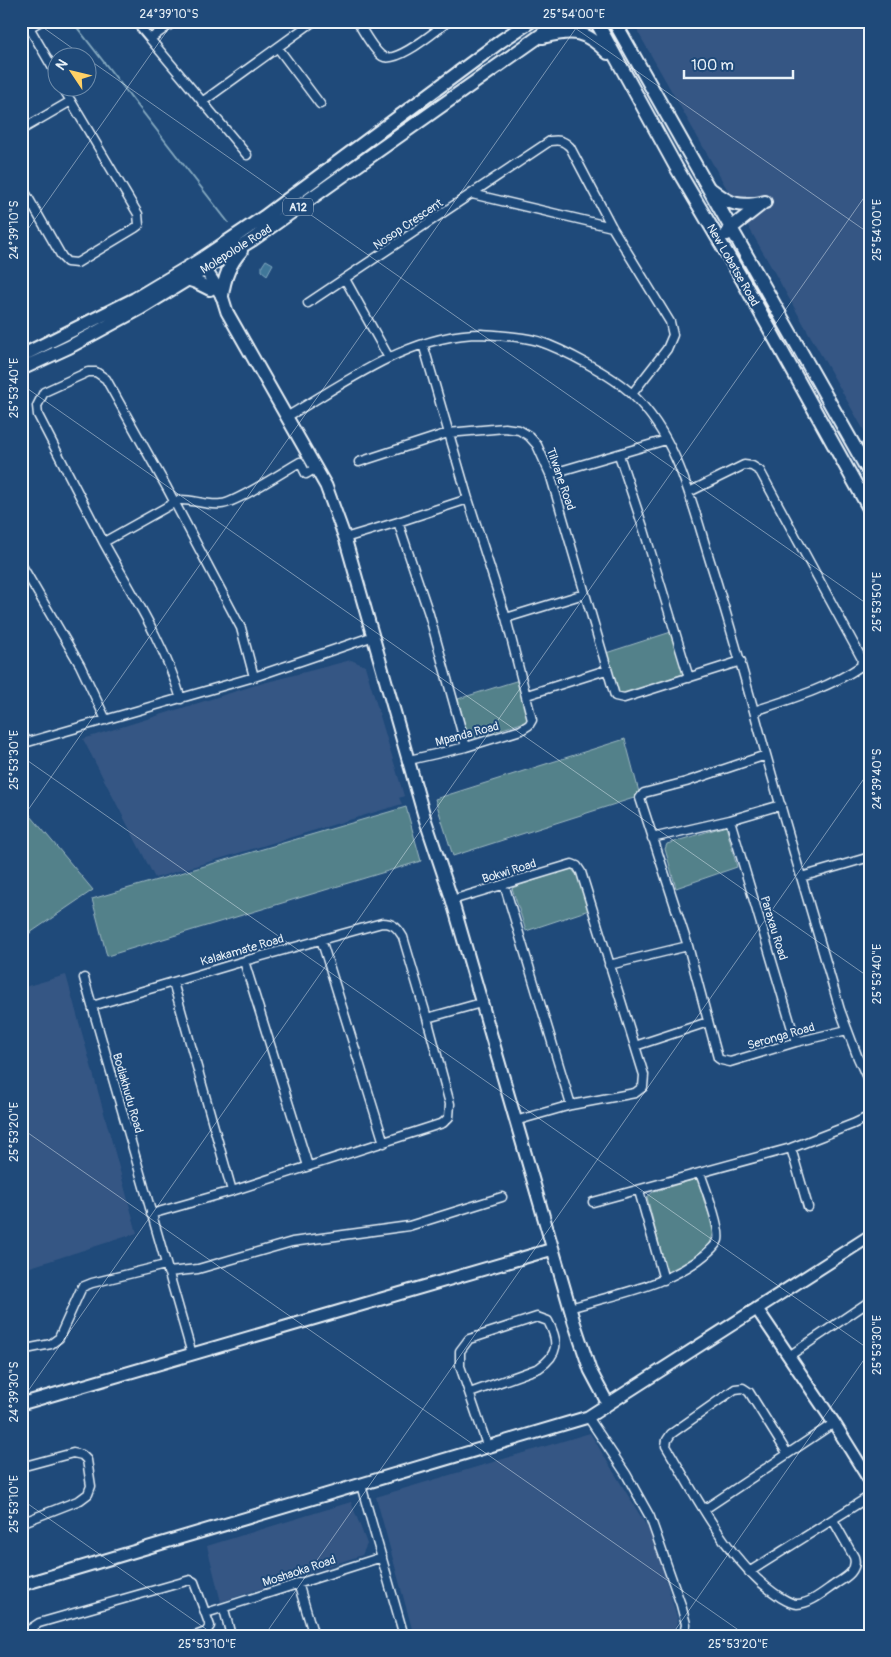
<svg xmlns="http://www.w3.org/2000/svg" width="891" height="1657" font-family="Pangolin,sans-serif">
<style>
.built{fill:#365784}
.green{fill:#53818a;stroke:#9eb9c1}
.water{fill:#3f7799;stroke:#83a8bf}
.lines{fill:none;stroke-linecap:round;stroke-linejoin:round}
.stream{stroke:#83a8bf;stroke-width:2}
.street-casing{stroke:#e8f1f8;stroke-width:11}
.secondary-casing{stroke:#e8f1f8;stroke-width:15}
.primary-casing{stroke:#e8f1f8;stroke-width:16}
.street{stroke:#1f4a7a;stroke-width:8}
.secondary{stroke:#1f4a7a;stroke-width:11}
.primary{stroke:#1f4a7a;stroke-width:12}
.ticks{fill:none;stroke:#e8f1f8;stroke-width:1;stroke-opacity:0.45}
.labels{text-anchor:middle;stroke-width:4;stroke-linejoin:round;paint-order:stroke}
.shield{fill:#1f4a7a;stroke:#acbfd2;stroke-width:1}
.shield-label{font-size:11px;font-weight:bold;fill:#e8f1f8}
.street-label{font-size:12px;fill:#e8f1f8;stroke:#1f4a7a}
.neatline{fill:none;stroke:#e8f1f8;stroke-width:2}
.ticks-label{font-size:12px;text-anchor:middle;fill:#e8f1f8}
</style>
<rect width="100%" height="100%" fill="#1f4a7a"/>
<filter id="ink" filterUnits="userSpaceOnUse"><feTurbulence type="fractalNoise" baseFrequency=".02" numOctaves="2"/><feDisplacementMap in="SourceGraphic" scale="10" xChannelSelector="R" yChannelSelector="G"/><feConvolveMatrix kernelMatrix="1 2 1 2 8 2 1 2 1" color-interpolation-filters="sRGB"/></filter>
<g filter="url(#ink)">
<path class="built" d="M638,21h232v420l-232,-409z
M351,660l14,6 39,130 -5,2 3,6 -247,74 -72,-139 173,-54z
M66,975l71,258 -116,37v-282z
M590,1433l62,102 25,82 -1,19h-262l-38,-139z
M351,1502l16,42 -5,11 -141,47 -14,-56z"/>
<path class="green" d="M671,632l15,41 -64,22 -5,-2 -11,-40z
M519,680l12,37 -3,4 -58,18 -3,-4 -9,-36z
M625,739l15,57 -187,60 -18,-57z
M21,804l72,86 -66,45 -6,-7z
M406,807l15,54 -314,95 -15,-57z
M726,826l11,41 -61,21 -11,-39 2,-5z
M571,868l7,9 11,33 -63,21 -14,-43z
M698,1178l6,23 11,28 -6,17 -20,18 -23,8 -19,-75 6,-5z"/>
<path class="water" d="M266,260l7,4 -6,11 -5,-4v-5z"/>
<g class="lines">
<path class="stream" d="M72,21l156,201"/>
<g class="street-casing">
<path id="street" d="M135,21l112,134
M357,21c6,10 16,29 25,35 15,9 54,-26 67,-35
M29,27l29,50
M21,32l20,-11
M150,39l25,-18
M278,48l42,56
M202,102l112,-81
M21,130l50,-29
M21,185l41,72 5,5 10,1 58,-35 4,-3 -1,-11 -75,-126
M472,194l140,33
M345,279l44,79
M308,303l242,-162c9,-1 13,-1 20,6l42,80 58,95 3,13 -6,14 -35,45
M288,416c59,-34 122,-82 193,-82 18,1 40,2 57,7 25,8 75,35 94,53 46,44 60,109 78,167 16,50 30,100 44,150 27,100 57,199 86,299l18,48 12,26
M619,455l25,75 45,148
M359,462l89,-29 57,-5 14,2 10,6 8,9 13,29 65,222 9,2 117,-37
M550,474l116,-34
M689,492l55,-27 8,1 8,5 102,188 -1,7c-32,22 -70,33 -107,45
M398,522l31,92 37,133
M345,538l53,-16 70,-23
M104,542l75,-42c14,-1 28,6 42,4 15,-1 63,-33 79,-42l6,12 10,-6
M21,564l59,101 26,55
M506,618l78,-24
M527,695l79,-25
M181,699c-17,-57 -50,-107 -78,-158 -22,-42 -43,-84 -65,-126l-1,-9 7,-14 44,-20h8l10,7 61,109 74,140 13,49
M21,732l6,10
M21,744l233,-67 120,-41
M766,755l-80,27 -42,11 -4,5 48,148 30,112 3,2 9,2 66,-20 51,-12
M409,760l57,-13 55,-17 8,-5 3,-5 -26,-102 -38,-119 -45,-155
M730,820l66,222
M652,838l78,-18 51,-15
M801,877l69,-20
M504,884l67,221
M452,900l120,-36 5,2 4,6 63,203 -1,12 -8,6 -64,12 -56,16
M321,939l63,204
M244,961l64,205
M609,965l79,-19
M84,978l108,376
M173,982l59,209
M92,1006l152,-45 138,-38c11,0 15,4 21,14l24,81 23,86 -1,13 -6,6 -211,68 -81,23
M427,1018l54,-15
M635,1046l73,-24
M791,1148l17,59
M639,1191l25,89
M593,1202l198,-54 62,-24 17,-8
M168,1272l30,-3 94,-27 117,-16 93,-29
M570,1308c46,-14 98,-22 136,-54 4,-4 10,-8 12,-14 3,-12 -13,-53 -18,-67
M21,1350l30,-6 8,-6 23,-51 10,-4 73,-18
M789,1356l81,-55
M470,1393l69,-25c20,-14 20,-26 9,-47l-11,-4 -61,20 -7,2 -9,12v15l28,82
M588,1417l38,57 24,43 31,88 5,19 -2,12
M787,1453l-38,-61 -6,-4 -8,1 -64,45 -4,6 -1,6c31,51 63,118 114,151 5,3 11,7 17,7 14,0 29,-14 40,-21 10,-6 21,-13 17,-26l-21,-37
M21,1467l52,-14 9,2 5,5 4,26 -3,8 -8,6 -59,23
M361,1485l43,151
M705,1509l129,-86
M749,1572l121,-76
M298,1583l16,53
M224,1609l7,27
M206,1613l176,-56
M26,1636l4,-7 9,-6 151,-43 4,2 16,44 -4,6 -11,4"/>
</g>
<g class="secondary-casing">
<path id="secondary" d="M201,262l21,34 5,16 99,174 19,52 80,281 27,81 122,422 16,48 18,34
M757,1309l77,114 36,58
M21,1404l532,-155
M21,1585l567,-168 282,-181"/>
</g>
<g class="primary-casing">
<path id="primary" d="M596,21l80,146 67,114 127,229
M614,21l256,453
M543,37c31,-8 42,-7 65,16
M712,190c19,15 28,18 53,12
M727,234l4,-6 32,-25
M187,279l9,3 14,7
M222,296c2,-18 7,-32 19,-45
M21,356l114,-57 65,-39 64,-43 237,-176 30,-20
M21,369l48,-22 72,-39 111,-68 309,-219"/>
</g>
<use href="#street" class="street"/>
<use href="#secondary" class="secondary"/>
<use href="#primary" class="primary"/>
</g>
</g>
<path class="ticks" d="M34,21l52,37M565,21l305,213M88,59l782,547M21,239l153,-218M21,384l849,594M21,756l849,594M21,820l560,-799M21,1128l726,508M21,1401l849,-1212M21,1499l195,137M264,1636l606,-866M671,1636l199,-285"/>
<g class="labels">
<rect class="shield" x="283" y="198.5" width="30" height="17" rx="4"/>
<g class="shield-label">
<text x="298" y="211">A12</text>
</g>
<g class="street-label">
<text transform="translate(408 224) rotate(-34)" y="4">Nosop Crescent</text>
<text transform="translate(236 249) rotate(-32)" y="4">Molepolole Road</text>
<text transform="translate(733 265) rotate(60)" y="4">New Lobatse Road</text>
<text transform="translate(561 479) rotate(71)" y="4">Tilwane Road</text>
<text transform="translate(467 734) rotate(-15)" y="4">Mpanda Road</text>
<text transform="translate(509 871) rotate(-17)" y="4">Bokwi Road</text>
<text transform="translate(774 928) rotate(73)" y="4">Paraxau Road</text>
<text transform="translate(242 950) rotate(-16)" y="4">Kalakamate Road</text>
<text transform="translate(781 1036) rotate(-16)" y="4">Seronga Road</text>
<text transform="translate(128 1093) rotate(74)" y="4">Bodiakhudu Road</text>
<text transform="translate(299 1571) rotate(-18)" y="4">Moshaoka Road</text>
</g>
</g>
<rect width="891" height="1657" fill="none" stroke="#1f4a7a" stroke-width="55"/>
<g transform="translate(72 72) rotate(305)"><circle r="24" fill="#1f4a7a" stroke="#6f8dac"/>
<path d="M0-4L9 19L0 12L-9 19Z" fill="#ffd166"/>
<text y="-8" font-size="14" font-weight="bold" text-anchor="middle" fill="#e8f1f8">N</text>
</g>
<path d="M684 70v8h109v-8" fill="none" stroke="#e8f1f8" stroke-width="2.5"/>
<text x="691" y="70" font-size="15" fill="#e8f1f8" stroke="#1f4a7a" stroke-width="4" paint-order="stroke">100 m</text>
<rect x="28" y="28" width="836" height="1602" class="neatline"/>
<g class="ticks-label">
<text x="169" y="18">24°39'10"S</text>
<text x="574" y="18">25°54'00"E</text>
<text transform="translate(877 230) rotate(-90)" y="4">25°54'00"E</text>
<text transform="translate(14 230) rotate(-90)" y="4">24°39'10"S</text>
<text transform="translate(14 388) rotate(-90)" y="4">25°53'40"E</text>
<text transform="translate(877 602) rotate(-90)" y="4">25°53'50"E</text>
<text transform="translate(14 760) rotate(-90)" y="4">25°53'30"E</text>
<text transform="translate(877 779) rotate(-90)" y="4">24°39'40"S</text>
<text transform="translate(877 974) rotate(-90)" y="4">25°53'40"E</text>
<text transform="translate(14 1132) rotate(-90)" y="4">25°53'20"E</text>
<text transform="translate(877 1345) rotate(-90)" y="4">25°53'30"E</text>
<text transform="translate(14 1392) rotate(-90)" y="4">24°39'30"S</text>
<text transform="translate(14 1504) rotate(-90)" y="4">25°53'10"E</text>
<text x="207" y="1648">25°53'10"E</text>
<text x="738" y="1648">25°53'20"E</text>
</g>
</svg>
